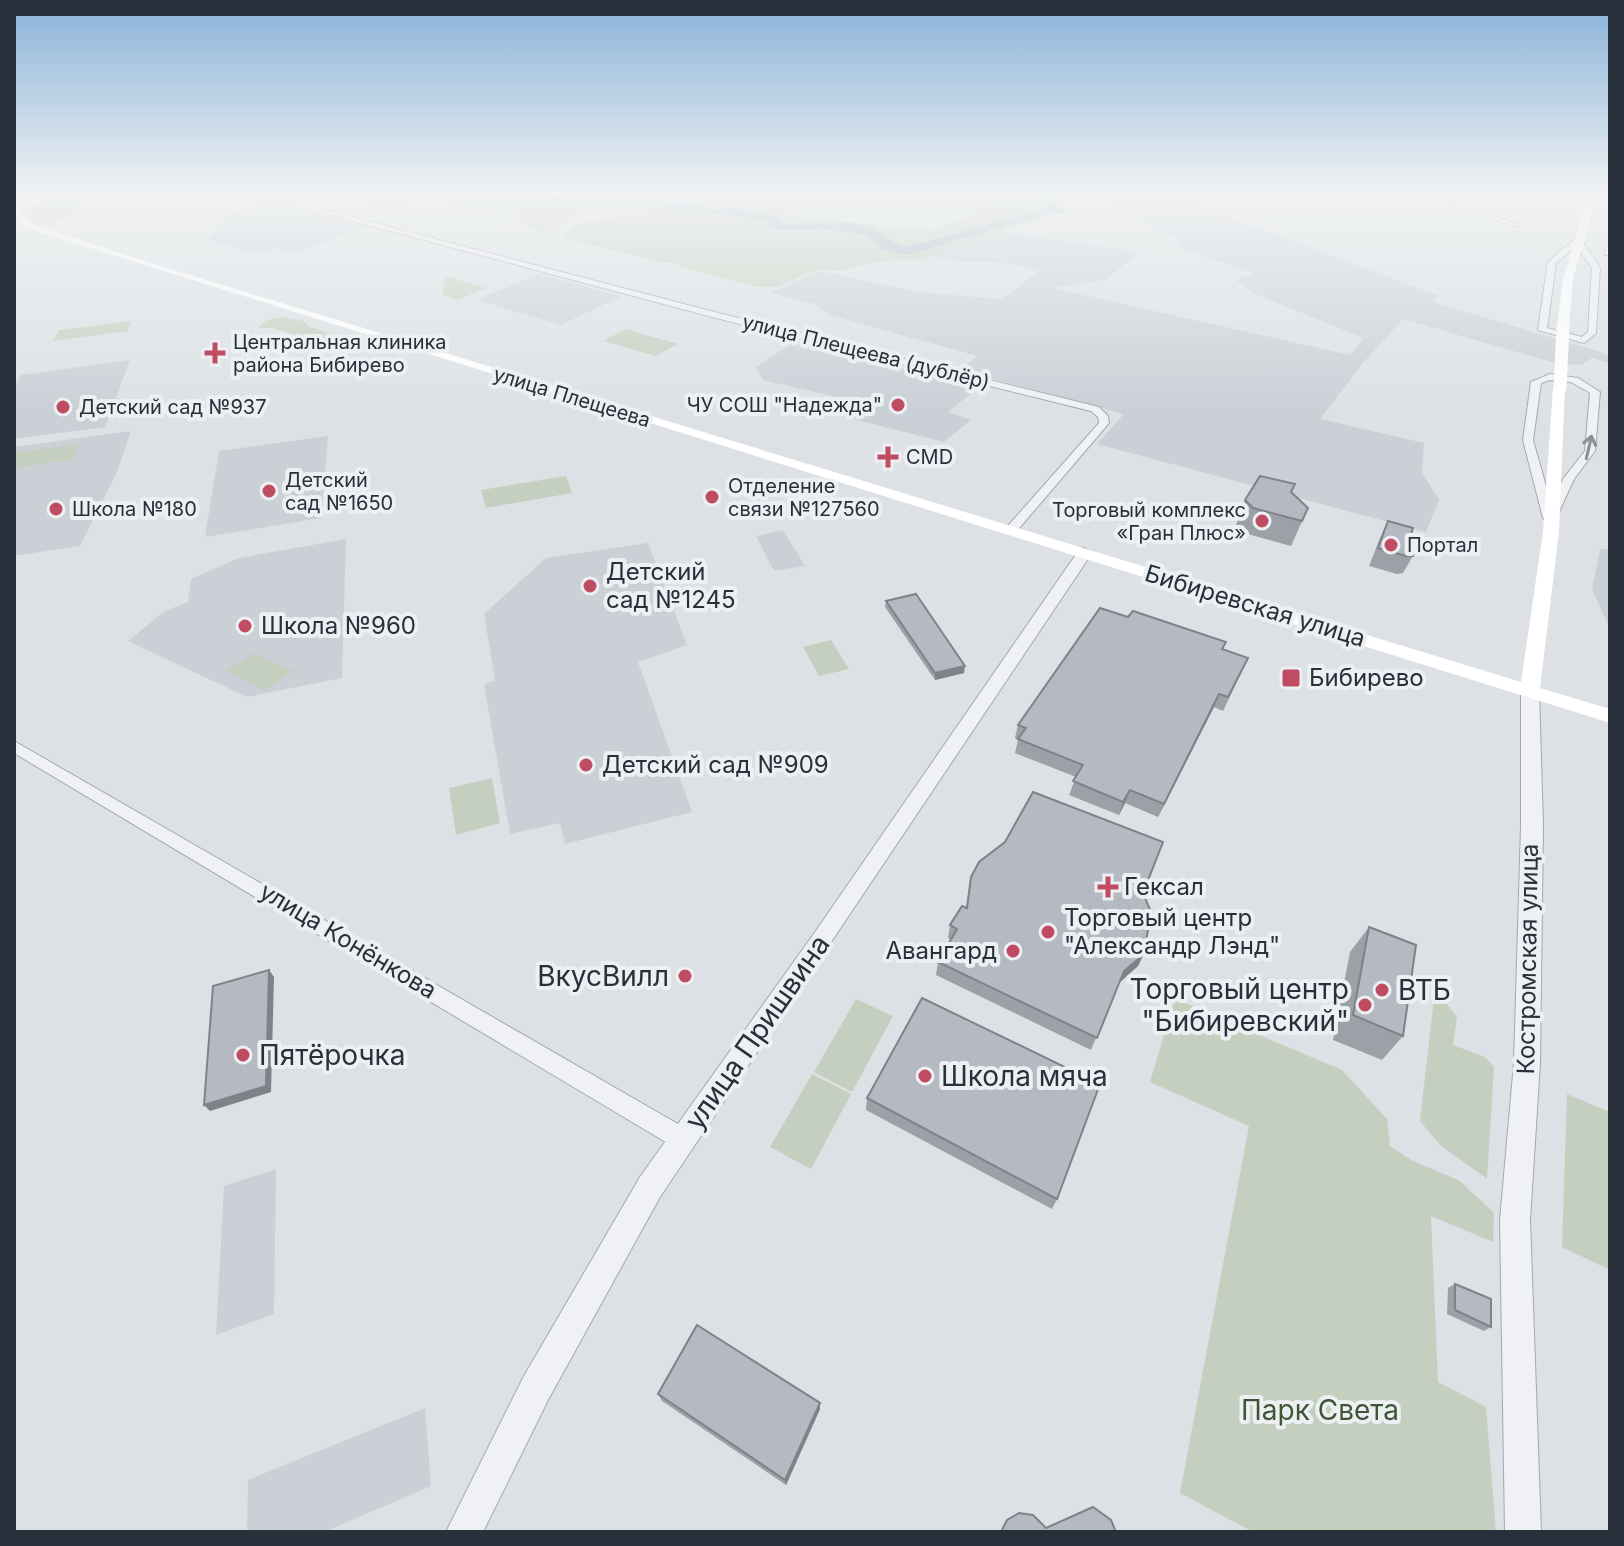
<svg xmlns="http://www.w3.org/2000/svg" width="1624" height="1546" font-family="Inter,sans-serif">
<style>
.built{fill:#cbd0d7}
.green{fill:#c4cfbf}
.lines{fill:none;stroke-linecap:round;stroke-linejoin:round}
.stream{stroke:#9bb0c3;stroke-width:2}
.river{fill:#9bb0c3;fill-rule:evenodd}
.minor-casing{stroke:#a3a8af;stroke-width:2}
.tertiary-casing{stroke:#a3a8af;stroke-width:2}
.minor{fill:#eff1f4;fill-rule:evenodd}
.tertiary{fill:#eff1f4;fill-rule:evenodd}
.secondary{fill:#fff;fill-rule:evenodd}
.secondary-bridge{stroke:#fff;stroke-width:13}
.wall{fill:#9ca0a7}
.shaded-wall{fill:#7f8288}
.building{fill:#b5bac2;stroke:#7f8288;stroke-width:2}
.oneway{stroke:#8c9098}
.poi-dot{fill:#c04c63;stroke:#ecf0f3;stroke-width:3}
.labels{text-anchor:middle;stroke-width:8;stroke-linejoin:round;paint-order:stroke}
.far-poi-label{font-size:20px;fill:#28303b;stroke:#ecf0f3;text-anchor:start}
.far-street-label{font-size:20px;fill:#28303b;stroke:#ecf0f3}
.poi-label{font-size:24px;fill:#28303b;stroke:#ecf0f3;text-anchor:start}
.street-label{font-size:24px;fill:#28303b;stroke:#ecf0f3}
.near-poi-label{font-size:28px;fill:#28303b;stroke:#ecf0f3;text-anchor:start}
.near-street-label{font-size:28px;fill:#28303b;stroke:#ecf0f3}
.near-park-label{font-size:28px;fill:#3e5537;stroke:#ecf0f3}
</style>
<rect width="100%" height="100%" fill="#dde1e5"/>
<path class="built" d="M630,193h389l-1,10 -41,11 -87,7z
M1106,193h60l273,103 -7,6 166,49 12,5v7l-18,-5 -11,7 -22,-1 -156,-45 -41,45 -42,55 104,24 -2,29 17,28 -13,32 -329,-88 27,-30 -164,-44 17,-14 -147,-41 -14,-11 -46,-11 50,-22 98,21 84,7 37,-28 -33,-8 -53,-2 -22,-5 65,-25 144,21 -35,28 -53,8 298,67 13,-17 -108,-44 -19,-14 17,-7 -61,-21 -13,-7v-6l-77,-36 15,-2z
M270,202l58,16 40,9 -73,26 -21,-5 -19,6 -47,-14 17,-25z
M539,274l56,15 27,7 -61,29 -85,-25z
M796,341l183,46 -31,25 23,8 -27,22 -99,-25 -13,-21 -69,-16 -7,-13z
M130,360l-25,67 -91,12v-52l7,-12z
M131,431l-14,41 -37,74 -66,10v-109z
M328,436l-7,82 -116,19 14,-86z
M783,530l22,36 -31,5 -18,-35z
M346,539l-4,139 -95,19 -119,-56 37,-30 23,-9 3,-23 48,-21z
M648,543l39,102 -49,17 54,150 -127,32 -5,-21 -50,11 -26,-150 11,-3 -11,-67 62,-56z
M1600,549h10v79l-18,-38z
M276,1169l-2,145 -58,21 8,-149z
M425,1408l6,78 -107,46h-77l1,-52z"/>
<path class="green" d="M59,193h30l-19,21 3,2 -31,8 -10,-6 -2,-9z
M411,193l78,6 -12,-6h143l89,13 58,1 78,15 57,5 23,-2 4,5 8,2 1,-4 24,-9 28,-18 33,1 2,-9h31l10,18 -60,18v7l-31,3 -52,21 -42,1 -43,10 -22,-1 -40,17h-19l-75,-19 -6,-5h-13l-101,-26 14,-13 77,-12 -2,-2c-54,1 -59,-7 -108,24l-20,-11 -4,-11 -90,-12 -47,6 -18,-4 8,-4z
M450,277l36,11 -28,12 -15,-5 1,-16z
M281,317l23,4 5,6 39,11 -25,3v-6l-11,5 -39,-12h-16l10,-8z
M131,321l-3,10 -75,10 6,-11z
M626,329l52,15 -22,12 -53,-15z
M80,444l-7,16 -59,8v-15z
M566,476l6,17 -86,15 -5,-18z
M831,640l18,29 -30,7 -16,-29z
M254,653l39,18 -28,19 -39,-19z
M492,778l8,45 -44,12 -7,-47z
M1435,989l22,28 -4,28 32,12 9,10 -7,112 -47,-34 -20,-24z
M856,999l37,17 -41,76 -38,-20z
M1175,999l167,71 45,49 3,27 21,14 49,21 34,32 -1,29 -62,-26 7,166 48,25 10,125h-243l-73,-39 69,-367 -99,-44z
M812,1074l39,20 -40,75 -41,-22z
M1567,1094l43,18v158l-48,-23z"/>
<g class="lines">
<path class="stream" d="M1053,210l13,3"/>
<path class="river" d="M550,193h10l2,7 84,-2 71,12 19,-2 41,9 5,7c27,-1 65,-5 91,5 13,5 17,14 34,18l140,-39 -6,-15h10l8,17 -152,45 -25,-6 -15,-14 -43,-6 -44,1 -11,-4 -2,-5 -121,-17 -89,2 -5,-3z"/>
<g class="minor-casing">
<path id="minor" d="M248,193h12l462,121 377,93 9,9 1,7 -94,110h-8v-6l92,-104 -1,-6 -7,-6 -375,-93z
M1414,193h10l97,32 -6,1z
M1575,239h6l19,29 -4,65 -12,10 -46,-13 10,-68zM1576,246l16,22 -4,64 -6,5 -35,-9 9,-65z
M1610,244v11h-5l1,-9z
M1550,374l28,4 22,14 -5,59 -21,28 -16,35 -9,8 -6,-4 -20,-78 8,-58zM1550,380l21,2 19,11 -5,58 -22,28 -12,25 -18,-64 8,-57z
M14,741l676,390 3,8 -3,8 -8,3 -8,-3 -660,-394z"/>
</g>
<g class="tertiary-casing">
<path id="tertiary" d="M1597,193h13v4l-12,-2z
M1084,548l8,5 -432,644 -112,203 -65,132h-37l78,-156 116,-199 173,-242 266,-385z
M1530,685l9,6 4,135 -3,237 -10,157 11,312h-36l-5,-312 14,-157 7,-237v-135z"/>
</g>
<use href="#minor" class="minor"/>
<use href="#tertiary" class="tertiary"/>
<path class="secondary" d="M40,193h13l-35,16 11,14 99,33 1393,426 22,-150 10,-144 12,-3 -6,147 -19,156 70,21v14l-1587,-496 -9,-11v-12z
M1589,193h9l-25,85 -4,49 -6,4 -6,-4 6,-49z"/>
<path class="secondary-bridge" d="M1560,388l3,-61"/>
</g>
<path class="wall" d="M1291,493l17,15 -17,38 -47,-13 -8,-8 9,-25z
M1388,521l20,24 5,11 -10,17 -6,1 -28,-8 11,-28z
M886,601l78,72 -29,7 -50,-73z
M1128,617l98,25 -4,7 20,22 -19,40 -9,-4 -56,110 -33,-14 -6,12 -50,-20 7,-18 -61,-24 3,-13 -3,-2 3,-13z
M971,877l172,16 -5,73 -19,17 -28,67 -155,-75 2,-13 13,-22 -3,-2 2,-13 16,-17z
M1369,927l34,109 -21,24 -49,-20 17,-88z
M867,1098l190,101 -5,10 -186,-99z
M1455,1284l36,43 -7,4 -37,-17 1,-26z
M658,1394l162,9v6l-34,76 -124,-84z"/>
<path class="shaded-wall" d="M965,666l-1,7 -29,7v-7z
M1219,694l-5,13 -56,110 6,-13z
M1130,790l-5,13 -6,12 4,-13z
M1144,954l-6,12 -19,17 5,-12z
M269,970l5,7 -3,115 -61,19 -6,-6z
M820,1403v6l-34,76 -1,-5z"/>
<path class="building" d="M1260,476l35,8 -4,8 17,16 -6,13 -49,-13 -8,-8z
M1388,521l25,7 -5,17 7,2 -2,9h-7l-28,-8z
M916,594l49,72 -30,7 -49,-72z
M1100,608l28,9 5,-6 93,31 -4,7 26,9 -20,39 -9,-3 -55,110 -34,-14 -7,12 -50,-21 10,-16 -65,-26 8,-11 -8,-3z
M1033,792l130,50 -20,51 8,19 -7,42 -20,17 -27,67 -159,-76 19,-33 -7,-4 12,-19 5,2 4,-31 8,-15 26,-20z
M1369,927l47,18 -13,91 -50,-21z
M269,970l-3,116 -62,19 9,-119z
M922,998l178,86 -43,115 -190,-101z
M1455,1284l36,15v28l-36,-17z
M697,1325l123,78 -35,77 -127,-86z
M1093,1507l18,13 5,12h-115l6,-12 12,-7 14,2 13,13z"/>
<defs><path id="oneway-shaft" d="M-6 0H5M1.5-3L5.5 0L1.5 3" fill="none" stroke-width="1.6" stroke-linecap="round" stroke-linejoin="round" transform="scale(2)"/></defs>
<use class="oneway" href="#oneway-shaft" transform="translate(1589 447) rotate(-77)"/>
<linearGradient id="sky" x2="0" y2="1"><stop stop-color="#89b2d9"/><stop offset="0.47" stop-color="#f0f2f3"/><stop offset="1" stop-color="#f0f2f3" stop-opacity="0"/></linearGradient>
<rect width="1624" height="410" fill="url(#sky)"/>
<g class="poi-dot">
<path d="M211 341h8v8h8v8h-8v8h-8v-8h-8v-8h8z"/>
<circle cx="898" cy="405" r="8"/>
<circle cx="63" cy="407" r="8"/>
<path d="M884 445h8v8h8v8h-8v8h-8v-8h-8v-8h8z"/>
<circle cx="269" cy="491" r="8"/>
<circle cx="712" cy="497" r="8"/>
<circle cx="56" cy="509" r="8"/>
<circle cx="1262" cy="521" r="8"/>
<circle cx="1391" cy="545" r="8"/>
<circle cx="590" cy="586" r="8"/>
<circle cx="245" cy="626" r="8"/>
<rect x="1281" y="668" width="20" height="20" rx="4"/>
<circle cx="586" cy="765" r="8"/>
<path d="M1104 875h8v8h8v8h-8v8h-8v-8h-8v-8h8z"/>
<circle cx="1048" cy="932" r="8"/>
<circle cx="1013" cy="951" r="8"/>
<circle cx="685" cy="976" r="8"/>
<circle cx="1382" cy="990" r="8"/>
<circle cx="1365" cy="1005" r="8"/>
<circle cx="243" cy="1055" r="8"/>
<circle cx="925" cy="1076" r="8"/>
</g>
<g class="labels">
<g class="far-poi-label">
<text x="233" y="349">Центральная клиника<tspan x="233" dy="23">района Бибирево</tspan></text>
<text x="882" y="412" text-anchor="end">ЧУ СОШ "Надежда"</text>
<text x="79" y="414">Детский сад №937</text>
<text x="906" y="464">CMD</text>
<text x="285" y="487">Детский<tspan x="285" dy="23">сад №1650</tspan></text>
<text x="728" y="493">Отделение<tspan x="728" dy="23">связи №127560</tspan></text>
<text x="72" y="516">Школа №180</text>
<text x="1246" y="517" text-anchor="end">Торговый комплекс<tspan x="1246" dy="23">«Гран Плюс»</tspan></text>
<text x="1407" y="552">Портал</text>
</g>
<g class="far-street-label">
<text transform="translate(866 352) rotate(14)" y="7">улица Плещеева (дублёр)</text>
<text transform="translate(572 397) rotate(17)" y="7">улица Плещеева</text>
</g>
<g class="poi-label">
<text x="606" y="580">Детский<tspan x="606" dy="28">сад №1245</tspan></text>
<text x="261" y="634">Школа №960</text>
<text x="1309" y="686">Бибирево</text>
<text x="602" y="773">Детский сад №909</text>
<text x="1124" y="895">Гексал</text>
<text x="1064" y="926">Торговый центр<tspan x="1064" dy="28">"Александр Лэнд"</tspan></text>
<text x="997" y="959" text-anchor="end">Авангард</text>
</g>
<g class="street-label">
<text transform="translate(1255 606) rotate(17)" y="8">Бибиревская улица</text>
<text transform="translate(348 941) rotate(31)" y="8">улица Конёнкова</text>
<text transform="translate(1528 959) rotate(-89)" y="8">Костромская улица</text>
</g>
<g class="near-poi-label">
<text x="669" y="986" text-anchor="end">ВкусВилл</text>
<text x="1349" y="999" text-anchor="end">Торговый центр<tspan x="1349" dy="32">"Бибиревский"</tspan></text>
<text x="1398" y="1000">ВТБ</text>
<text x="259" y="1065">Пятёрочка</text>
<text x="941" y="1086">Школа мяча</text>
</g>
<g class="near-street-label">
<text transform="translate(757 1032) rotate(-55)" y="10">улица Пришвина</text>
</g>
<g class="near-park-label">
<text x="1320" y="1420">Парк Света</text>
</g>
</g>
<rect width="1624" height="1546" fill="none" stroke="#28303b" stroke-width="32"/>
</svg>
